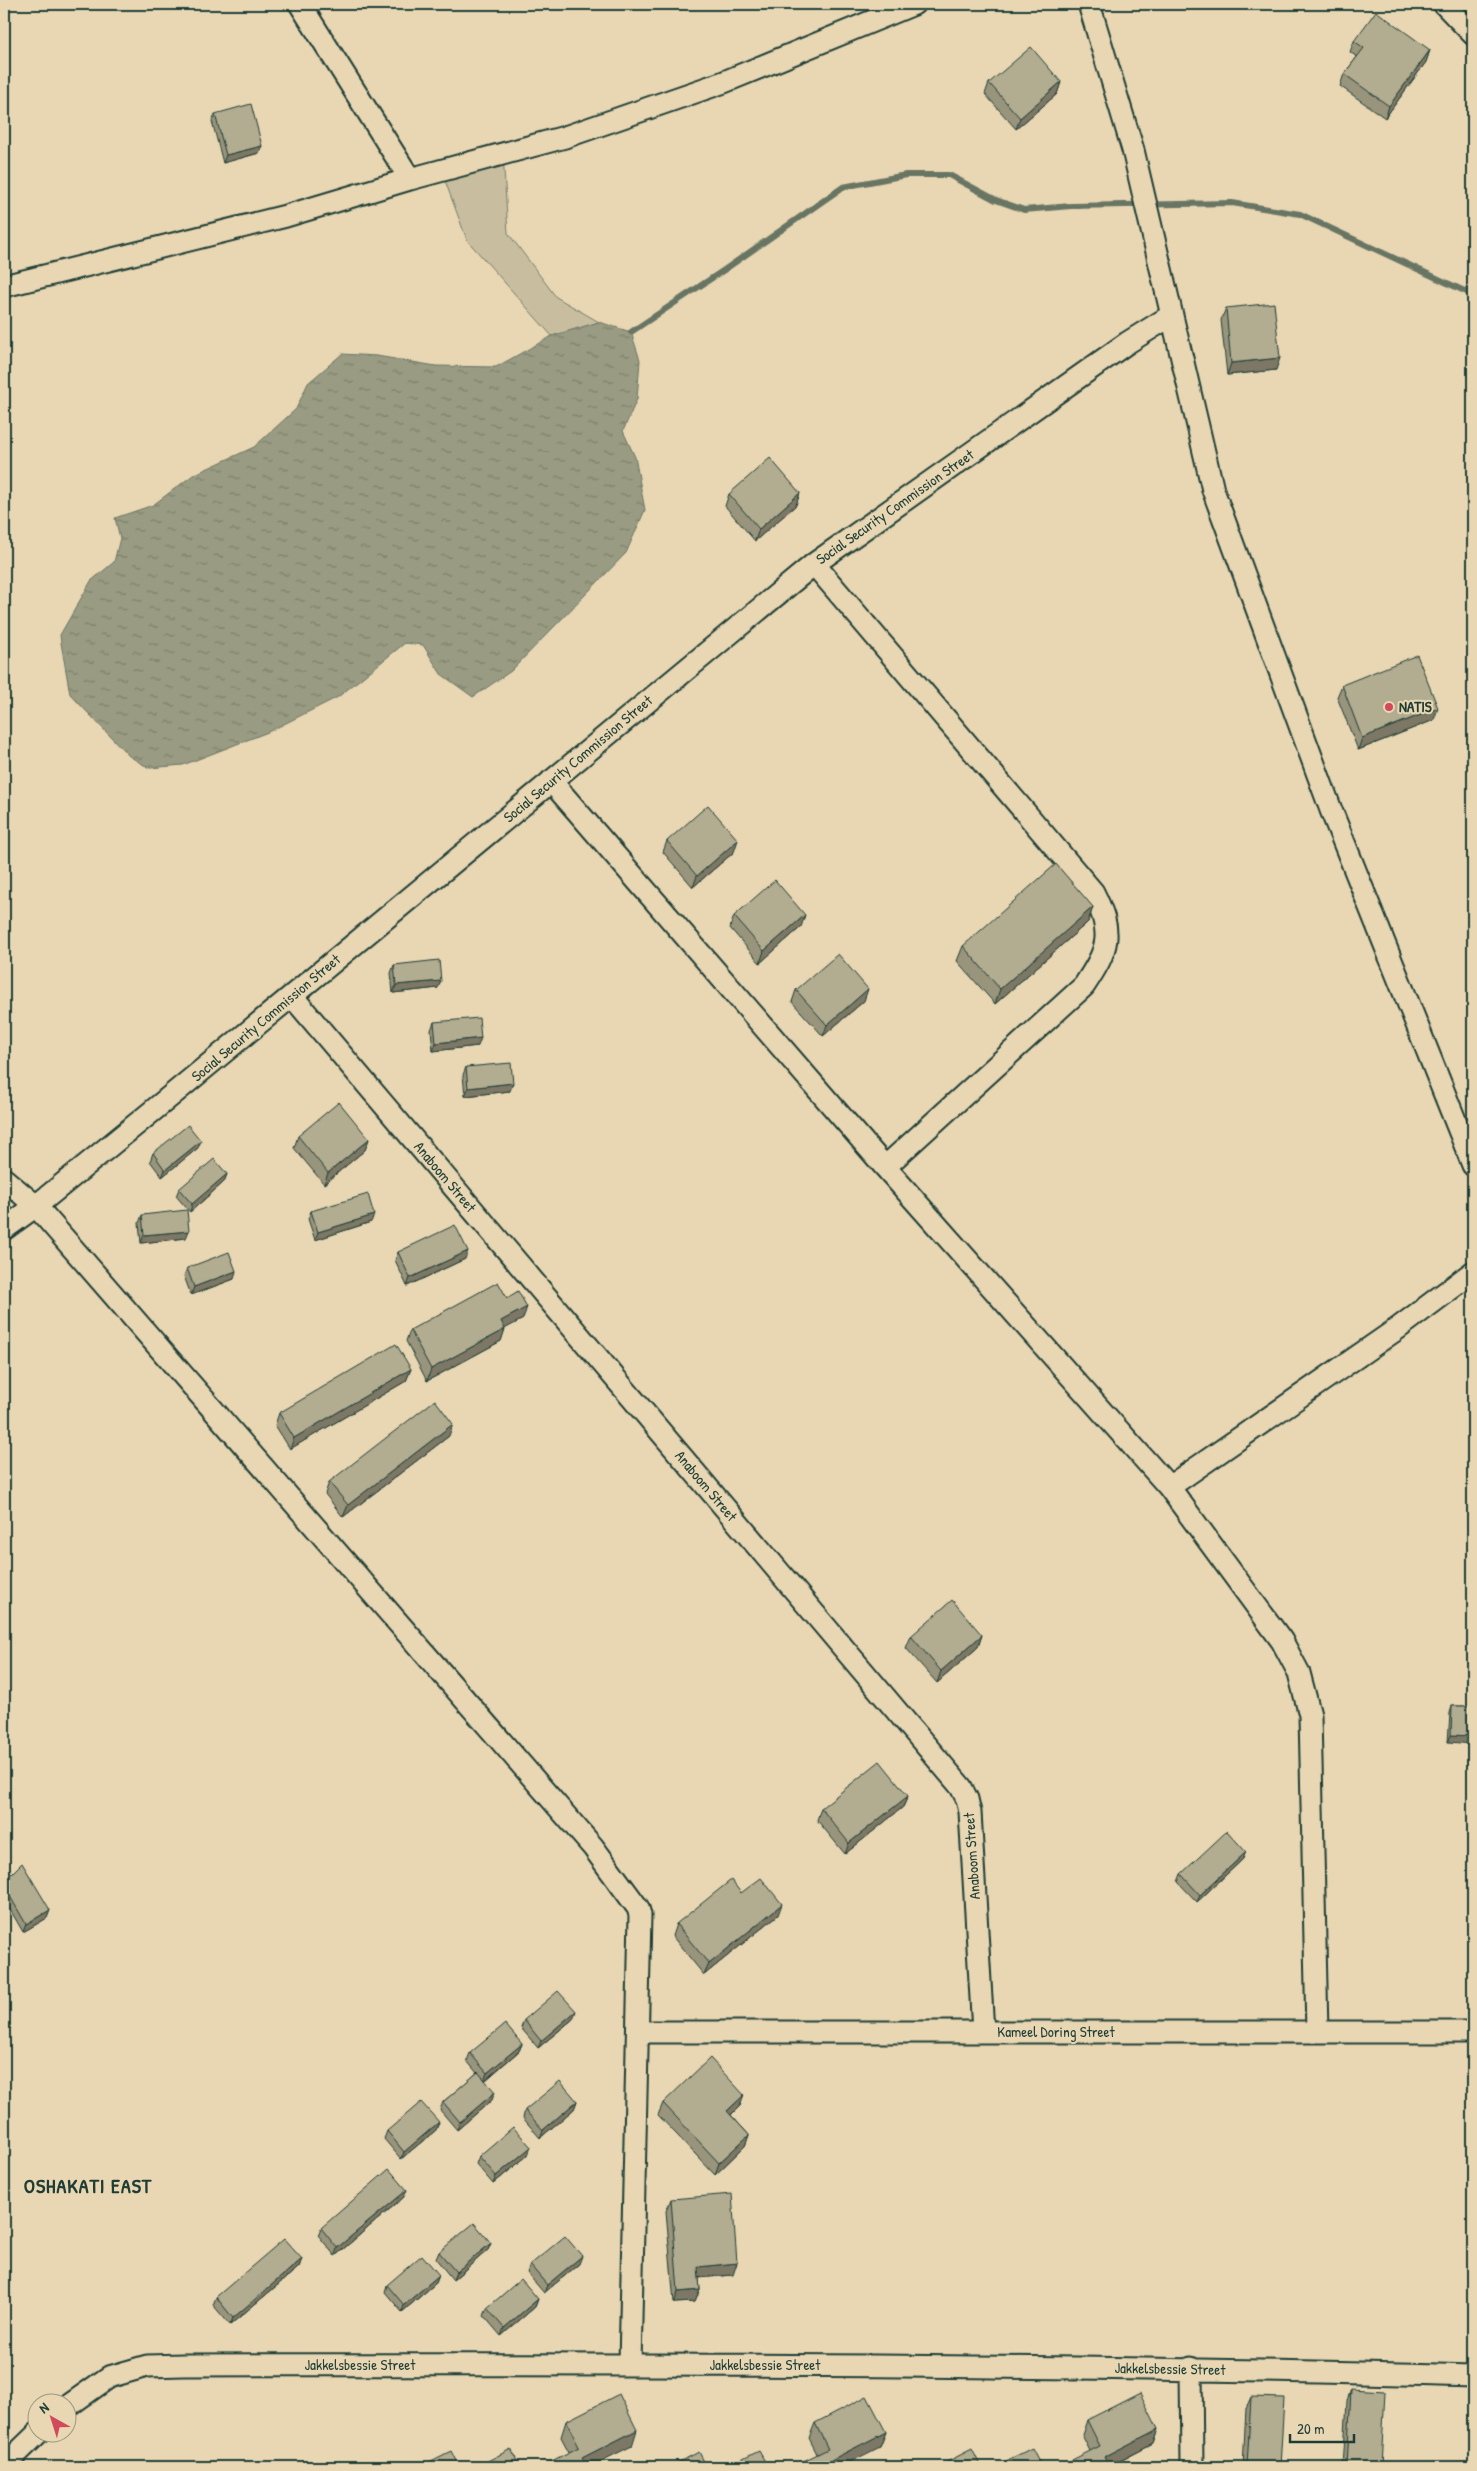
<svg xmlns="http://www.w3.org/2000/svg" width="1477" height="2471" font-family="'Patrick Hand',sans-serif">
<style>
.grass{fill:#c8be9f;stroke:#747e6a}
.water{fill:url(#water-ripples);stroke:#687563}
.lines{fill:none;stroke-linecap:round;stroke-linejoin:round}
.stream{stroke:#687563;stroke-width:6}
.minor-casing{stroke:#1f3d34;stroke-width:25}
.minor{stroke:#e9d7b4;stroke-width:21}
.wall{fill:#99947c;stroke:#1f3d34}
.shaded-wall{fill:#7d7865;stroke:#1f3d34}
.building{fill:#b2ac90;stroke:#1f3d34}
.poi-dot{fill:#d1495b;stroke:#e9d7b4;stroke-width:2}
.labels{text-anchor:middle;stroke-width:4;stroke-linejoin:round;paint-order:stroke}
.street-label{font-size:15px;fill:#1f3d34;stroke:#e9d7b4}
.poi-label{font-size:15px;font-weight:bold;fill:#1f3d34;stroke:#e9d7b4;text-anchor:start}
.district-label{font-size:20px;font-weight:bold;letter-spacing:1px;fill:#1f3d34;stroke:#e9d7b4}
</style>
<defs>
<pattern id="water-ripples" width="26" height="14" patternUnits="userSpaceOnUse" patternTransform="scale(1.25)"><rect width="26" height="14" fill="#999b82"/><path d="M2 4q2-2 4 0t4 0M15 11q2-2 4 0t4 0" fill="none" stroke="#7c806b"/></pattern>
</defs>
<rect width="100%" height="100%" fill="#e9d7b4"/>
<filter id="ink" filterUnits="userSpaceOnUse"><feTurbulence type="fractalNoise" baseFrequency=".02" numOctaves="2"/><feDisplacementMap in="SourceGraphic" scale="10" xChannelSelector="R" yChannelSelector="G"/><feConvolveMatrix kernelMatrix="1 2 1 2 8 2 1 2 1" color-interpolation-filters="sRGB"/></filter>
<g filter="url(#ink)">
<path class="grass" d="M503,154l5,79 48,64 43,25 -47,14 -85,-96 -26,-70z"/>
<path class="water" d="M599,322l32,10 9,28 -3,39 -14,32 12,26 10,53 -19,43 -115,118 -38,26 -32,-23 -18,-29 -18,-2 -67,54 -70,35 -85,33 -34,3 -20,-12 -59,-62 -9,-51 -1,-8 31,-54 23,-19 6,-24 -5,-20 38,-13 40,-30 61,-28 42,-38 12,-26 34,-29 35,2 59,10 60,1 56,-31z"/>
<g class="lines">
<path class="stream" d="M631,332l93,-62 119,-83 63,-12h43l47,25 28,10 47,-4 161,-3 68,11 173,81"/>
<g class="minor-casing">
<path id="minor" d="M300,4l110,175
M1089,4l44,146 80,340 118,320 142,355
M1444,4l29,30
M4,286l282,-70 124,-37 155,-42 159,-55 190,-78
M814,564l279,328c21,42 16,56 -9,94l-199,181
M551,781l334,386 284,320 113,154 17,32 11,42 7,317
M292,996l669,791 6,12 3,13 13,220
M4,1179l32,27 557,641 45,61 2,7 -10,449
M4,1229l32,-23 119,-97 659,-545 313,-221 45,-28
M1169,1487l228,-158 76,-57
M638,2032h835
M1191,2368l1,99
M68,2406l41,-29 38,-11 36,-1c430,-1 860,-1 1290,11
M4,2466l34,-33"/>
</g>
<use href="#minor" class="minor"/>
</g>
<path class="wall" d="M1354,41l76,9 -4,12 -41,56 -45,-32 4,-12 13,-17 -7,-5z
M1061,82l-4,12 -41,35 -31,-35 4,-11z
M215,114l44,39 -36,10 -11,-42z
M1226,308l50,62 -49,5 -6,-55z
M800,493l-4,12 -41,36 -30,-35 4,-12z
M1342,685l92,35 -76,30 -21,-53z
M667,841l67,11 -41,35 -30,-35z
M1093,907l-5,15 -93,82 -38,-43 6,-15z
M734,916l67,11 -41,36 -30,-35z
M394,965l44,23 -45,5 -2,-20z
M796,990l68,11 -41,35 -31,-34z
M434,1022l44,24 -45,5 -2,-21z
M466,1067l44,24 -45,5 -2,-21z
M298,1136l71,3 -4,11 -41,34 -30,-36z
M198,1148l-36,29 -12,-16 3,-8z
M227,1174l-3,8 -34,30 -14,-16 3,-7z
M311,1211l60,11 -56,18 -7,-21z
M142,1215l44,23 -45,5 -2,-20z
M398,1252l67,7 -58,27 -12,-26z
M187,1268l47,11 -43,16 -7,-19z
M507,1298l16,21 -18,9 -4,13 -74,40 -21,-40 4,-11z
M411,1369l-5,12 -116,68 -15,-24 4,-12z
M449,1436l-106,81 -18,-23 4,-12z
M982,1635l-4,12 -41,36 -31,-35 5,-12z
M1452,1706h21l-25,36 2,-29z
M908,1796l-5,11 -58,47 -28,-34 4,-12z
M1243,1859l-46,43 -19,-20 3,-8z
M4,1881l46,29 -3,8 -24,14 -19,-33z
M741,1893l37,22 -74,60 -32,-39 4,-12z
M573,2019l-35,29 -17,-20 3,-8z
M522,2044l-3,7 -34,30 7,19 -35,30 -17,-20 3,-8 34,-29 -10,-12 3,-8z
M744,2095l-4,11 -9,9 18,20 -4,11 -30,29 -57,-60 5,-12z
M577,2101l-3,8 -34,29 -17,-20 2,-8z
M439,2122l-3,8 -35,29 -17,-20 3,-8z
M528,2155l-35,29 -17,-20 3,-8z
M404,2197l-69,59 -17,-21 3,-7z
M671,2199l62,76 -34,3 1,12 -5,12 -21,1 -8,-92z
M491,2243l-3,7 -35,30 -17,-21 3,-7z
M302,2259l-3,8 -69,58 -17,-20 3,-8z
M579,2264l-35,29 -17,-20 3,-8z
M439,2275l-3,8 -34,29 -17,-20 2,-7z
M538,2299l-3,8 -34,29 -17,-20 3,-8z
M1351,2389l30,78h-38l4,-66z
M1251,2397l29,70h-37l3,-59z
M1087,2420l71,9 -5,15 -44,23 -19,-16 -8,-16z
M566,2421l66,25 -63,6 -8,-15z
M815,2423l71,9 -6,15 -63,7 -8,-16z"/>
<path class="shaded-wall" d="M1430,50l-4,12 -41,56 4,-12z
M1061,82l-4,12 -41,35 4,-11z
M262,146l-3,7 -36,10 3,-8z
M1280,358l-4,12 -49,5 4,-12z
M800,493l-4,12 -41,36 4,-12z
M1438,708l-4,12 -76,30 4,-12z
M738,840l-4,12 -41,35 4,-11z
M1093,907l-5,15 -93,82 5,-15z
M805,915l-4,12 -41,36 4,-12z
M441,981l-3,7 -45,5 3,-8z
M868,989l-4,12 -41,35 4,-11z
M481,1038l-3,8 -45,5 3,-8z
M513,1083l-3,8 -45,5 3,-8z
M369,1139l-4,11 -41,34 4,-11z
M201,1141l-3,7 -36,29 3,-7z
M227,1174l-3,8 -34,30 2,-8z
M374,1215l-3,7 -56,18 3,-8z
M189,1231l-3,7 -45,5 3,-8z
M468,1251l-3,8 -58,27 3,-8z
M236,1271l-2,8 -43,16 3,-8z
M527,1307l-4,12 -26,14 4,-12z
M505,1329l-4,12 -74,40 4,-12z
M411,1369l-5,12 -116,68 4,-11z
M453,1424l-4,12 -106,81 5,-12z
M982,1635l-4,12 -41,36 4,-12z
M1451,1735l22,1v8l-25,-2z
M908,1796l-5,11 -58,47 4,-11z
M1246,1852l-3,7 -46,43 3,-7z
M782,1904l-4,11 -74,60 5,-11z
M50,1910l-3,8 -24,14 3,-8z
M576,2011l-3,8 -35,29 3,-7z
M522,2044l-3,7 -35,30 3,-8z
M495,2092l-3,8 -35,30 3,-8z
M744,2095l-4,11 -17,16 4,-11z
M577,2101l-3,8 -34,29 3,-8z
M439,2122l-3,8 -35,29 3,-7z
M749,2135l-4,11 -30,29 4,-12z
M531,2147l-3,8 -35,29 3,-8z
M407,2190l-3,7 -69,59 2,-8z
M491,2243l-3,7 -35,30 3,-8z
M582,2256l-3,8 -35,29 3,-8z
M302,2259l-3,8 -69,58 3,-7z
M737,2263l-4,12 -40,3 5,-11z
M439,2275l-3,8 -34,29 2,-7z
M700,2290l-5,12 -21,1 4,-11z
M538,2299l-3,8 -34,29 3,-8z
M1158,2429l-5,15 -45,23 -4,-10z
M637,2430l-5,16 -43,21h-10l3,-9z
M886,2432l-6,15 -40,20h-12l3,-7z"/>
<path class="building" d="M1376,11l54,39 -41,56 -45,-32 20,-26 -10,-7z
M1031,47l30,35 -41,36 -31,-35z
M251,104l11,42 -36,9 -11,-41z
M1274,303l6,55 -49,5 -5,-55z
M770,458l30,35 -41,36 -30,-35z
M1417,655l21,53 -76,30 -20,-53z
M708,805l30,35 -41,36 -30,-35z
M1056,864l37,43 -93,82 -37,-43z
M775,880l30,35 -41,36 -30,-35z
M838,954l30,35 -41,36 -31,-35z
M439,960l2,21 -45,4 -2,-20z
M479,1018l2,20 -45,5 -2,-21z
M511,1063l2,20 -45,5 -2,-21z
M339,1102l30,37 -41,34 -30,-37z
M188,1125l13,16 -36,29 -12,-17z
M214,1159l13,15 -35,30 -13,-15z
M368,1194l6,21 -56,17 -7,-21z
M187,1210l2,21 -45,4 -2,-20z
M455,1225l13,26 -58,27 -12,-26z
M229,1252l7,19 -42,16 -7,-19z
M498,1282l9,16 11,-7 9,16 -26,14 4,8 -74,40 -21,-39z
M396,1344l15,25 -117,69 -15,-25z
M435,1400l18,24 -105,81 -19,-23z
M952,1600l30,35 -41,36 -30,-35z
M1452,1706h21v30l-22,-1z
M880,1761l28,35 -59,47 -28,-35z
M1227,1831l19,21 -46,43 -19,-21z
M22,1863l28,47 -24,14 -22,-38v-5z
M761,1878l21,26 -73,60 -33,-40 55,-44 10,13z
M558,1991l18,20 -35,30 -17,-21z
M505,2024l17,20 -35,29 -17,-20z
M710,2058l34,37 -17,16 22,24 -30,28 -56,-60z
M478,2072l17,20 -35,30 -17,-20z
M560,2081l17,20 -34,29 -18,-20z
M421,2102l18,20 -35,30 -17,-21z
M513,2127l18,20 -35,29 -17,-20z
M389,2169l18,21 -70,58 -16,-20z
M732,2194l5,69 -39,4 2,23 -22,2 -7,-93z
M474,2223l17,20 -35,29 -17,-20z
M565,2236l17,20 -35,29 -17,-20z
M284,2239l18,20 -69,59 -17,-21z
M422,2255l17,20 -35,30 -17,-20z
M521,2279l17,20 -34,29 -17,-20z
M1351,2389l34,2 -4,76h-34z
M1140,2393l18,36 -54,28 5,10h-51l42,-21 -13,-26z
M619,2394l18,36 -55,28 5,9h-47l39,-20 -13,-26z
M867,2396l19,36 -55,28 4,7h-44l37,-18 -13,-26z
M1251,2397l33,1 -4,69h-33z
M1032,2448l10,19h-48z
M511,2449l9,18h-44z
M972,2449l9,18h-44z
M451,2451l8,16h-40z
M759,2451l9,16h-41z
M699,2452l8,15h-38z"/>
</g>
<circle class="poi-dot" cx="1389" cy="707" r="5"/>
<g class="labels">
<g class="street-label">
<text transform="translate(895 507) rotate(-35)" y="5">Social Security Commission Street</text>
<text transform="translate(578 759) rotate(-40)" y="5">Social Security Commission Street</text>
<text transform="translate(266 1018) rotate(-40)" y="5">Social Security Commission Street</text>
<text transform="translate(445 1177) rotate(50)" y="5">Anaboom Street</text>
<text transform="translate(706 1486) rotate(50)" y="5">Anaboom Street</text>
<text transform="translate(972 1856) rotate(-94)" y="5">Anaboom Street</text>
<text x="1056" y="2037">Kameel Doring Street</text>
<text x="360" y="2370">Jakkelsbessie Street</text>
<text x="765" y="2370">Jakkelsbessie Street</text>
<text transform="translate(1170 2369) rotate(1)" y="5">Jakkelsbessie Street</text>
</g>
<g class="poi-label">
<text x="1399" y="712">NATIS</text>
</g>
<g class="district-label">
<text x="88" y="2193">OSHAKATI EAST</text>
</g>
</g>
<rect width="1477" height="2471" fill="none" stroke="#e9d7b4" stroke-width="20"/>
<rect x="10" y="10" width="1457" height="2451" fill="none" stroke="#1f3d34" stroke-width="2" filter="url(#ink)"/>
<g transform="translate(52 2418) rotate(321)"><circle r="24" fill="#e9d7b4" stroke="#989981"/>
<path d="M0-4L9 19L0 12L-9 19Z" fill="#d1495b"/>
<text y="-8" font-size="14" font-weight="bold" text-anchor="middle" fill="#1f3d34">N</text>
</g>
<path d="M1290 2434v8h64v-8" fill="none" stroke="#1f3d34" stroke-width="2.5"/>
<text x="1297" y="2434" font-size="15" fill="#1f3d34" stroke="#e9d7b4" stroke-width="4" paint-order="stroke">20 m</text>
</svg>
